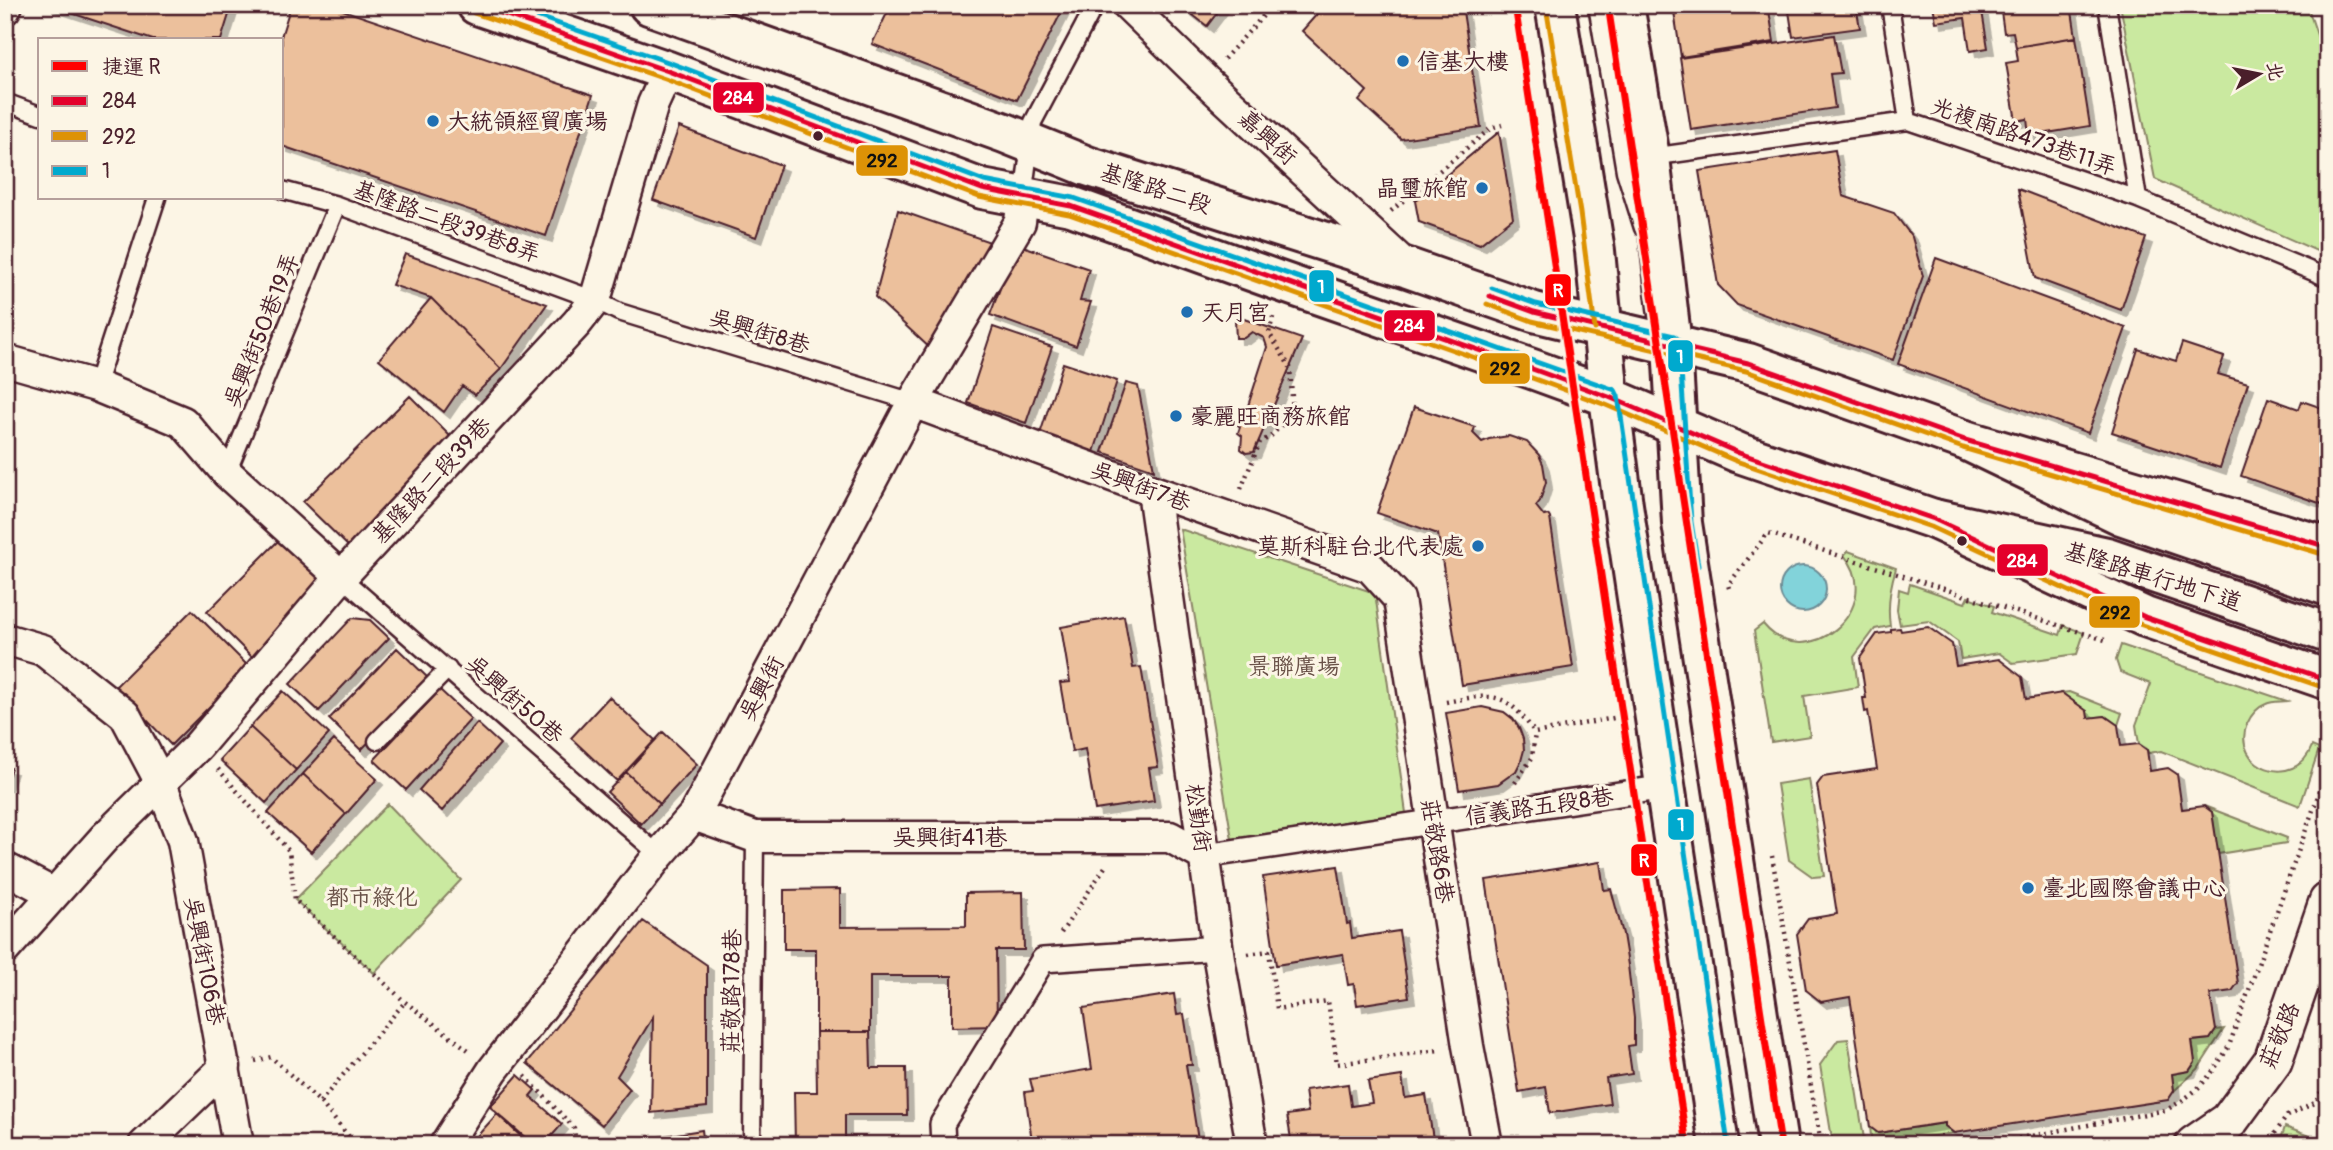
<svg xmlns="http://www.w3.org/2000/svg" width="2333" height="1150" font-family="Pangolin,'LXGW WenKai TC',sans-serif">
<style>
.green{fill:#cae9a0;stroke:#8a8466;stroke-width:2}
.water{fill:#82d3da;stroke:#6c8b94;stroke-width:2}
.building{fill:#ecc09c;stroke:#4a1f2b;stroke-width:2;filter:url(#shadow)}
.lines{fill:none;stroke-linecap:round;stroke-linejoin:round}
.service-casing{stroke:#4a1f2b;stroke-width:21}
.pedestrian-casing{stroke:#4a1f2b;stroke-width:28}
.minor-casing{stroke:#4a1f2b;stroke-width:35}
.tertiary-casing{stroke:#4a1f2b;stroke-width:42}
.secondary-casing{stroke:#4a1f2b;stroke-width:44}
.primary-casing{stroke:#4a1f2b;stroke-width:44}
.path{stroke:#4a1f2b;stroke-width:4.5;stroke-dasharray:2 5;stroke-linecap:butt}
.service{stroke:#fcf5e5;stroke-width:16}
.pedestrian{stroke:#fcf5e5;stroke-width:23}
.minor{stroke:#fcf5e5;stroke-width:30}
.tertiary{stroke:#fcf5e5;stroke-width:37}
.secondary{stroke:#fcf5e5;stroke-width:38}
.primary{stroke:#fcf5e5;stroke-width:38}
.bus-1-casing{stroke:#fcf5e5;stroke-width:10}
.bus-2-casing{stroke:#fcf5e5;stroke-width:10}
.bus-3-casing{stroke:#fcf5e5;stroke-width:10}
.bus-1{stroke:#e4002b;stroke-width:5}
.bus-2{stroke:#dd9206;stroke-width:5}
.bus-3{stroke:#00a9ce;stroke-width:5}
.metro-1-casing{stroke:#fcf5e5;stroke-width:12}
.metro-1{stroke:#f00;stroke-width:7}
.poi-dot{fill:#1f6fb2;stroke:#fcf5e5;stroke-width:2.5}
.bus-dot{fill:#4a1f2b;stroke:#fcf5e5;stroke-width:2.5}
.labels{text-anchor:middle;stroke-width:6;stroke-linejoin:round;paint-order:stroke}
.poi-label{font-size:23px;fill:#4a1f2b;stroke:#fcf5e5;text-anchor:start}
.street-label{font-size:23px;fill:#4a1f2b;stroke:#fcf5e5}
.park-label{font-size:23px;fill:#6a5248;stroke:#fcf5e5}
.line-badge{stroke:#fcf5e5;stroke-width:2.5}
.badge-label{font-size:19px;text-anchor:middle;font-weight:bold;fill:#fff}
.pale-badge-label{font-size:19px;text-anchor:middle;font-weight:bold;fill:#111}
</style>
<defs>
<filter id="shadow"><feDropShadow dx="6" dy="6" stdDeviation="0" flood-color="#0004"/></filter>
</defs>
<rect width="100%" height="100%" fill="#fcf5e5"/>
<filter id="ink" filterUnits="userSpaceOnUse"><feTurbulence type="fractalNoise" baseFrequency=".0143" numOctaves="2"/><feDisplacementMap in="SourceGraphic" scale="14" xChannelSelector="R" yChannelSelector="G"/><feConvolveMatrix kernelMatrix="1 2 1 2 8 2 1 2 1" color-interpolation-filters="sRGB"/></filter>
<g filter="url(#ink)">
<path class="green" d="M2120,5h187l21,63v188l-173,-77z
M1180,529l195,64 31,220 -174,26z
M1848,551l48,17c-6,19 -9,38 -6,58l-15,3 -21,28 4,30 -54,9 6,40 -39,6 -17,-111 9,-7c43,53 125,-17 81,-69z
M1910,584l55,19 3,-6 26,9 -2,6 68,23 3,-10 21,8 -7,21 -64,9 -14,-10 -38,6 -3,-17 -29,-21 -29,4 -3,-15 2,-21 9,3z
M2121,645l166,56c-5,1 -14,0 -21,3 -8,3 -15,11 -19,20 -17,43 48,68 65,22l7,3 -19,57 -139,-55 -13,2 -1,-4 -8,-5 -3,-19 15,-41 -31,-12 -4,-12z
M2069,692l53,21 -4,12 -13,-9 -17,2 -2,-7 -24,-18z
M1809,779l15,97 -11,1 -24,-17 -12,-76z
M388,804l73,76 -87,93 -79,-73z
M2204,806l83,32 -1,5 -68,11 -6,-42z
M2224,1029l-26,40 -24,22 -2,-17 17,-3 6,-8 -3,-22 18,-2 6,-9z
M1848,1039l17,106h-32l-13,-80 18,-25z
M1945,1123v3l9,7 -82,12 -2,-18 8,6z
M2285,1127l43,16v2h-49z"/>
<path class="water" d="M1780 589a23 23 0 1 1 46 0a23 23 0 1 1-46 0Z"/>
<path class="building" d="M47,5h185l-11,35h-68z
M291,5h37l265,90 -47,141 -264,-90v-106h-2z
M891,5h174l-48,95 -145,-56z
M1180,5h43l-16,21z
M1325,5h137l19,122 -80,12 -42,-38 8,-10 -65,-60z
M1673,5h77l2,8 17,-3 5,32 -93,15z
M1788,5h68l4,23 -67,9z
M1933,5h48l7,43 -18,3 -5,-33 -29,4z
M2000,5h71l5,32 -60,10 -3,-15 -9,1z
M1834,35l7,38 -11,1 5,34 -144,22 -11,-72z
M2076,37l14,89 -61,10 -2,-17 -11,2 -10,-58 12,-2 -2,-14z
M679,127l102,38 -25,72 -103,-37z
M1499,132l14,86 -33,26 -61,-22 -4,-21z
M1835,150l8,46 51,17 18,24 11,39 -30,84 -156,-55 -19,-20 -19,-114z
M2018,189l128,49 -25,72 -86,-32z
M898,210l95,33 -60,108 -58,-54z
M1017,244l72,25 -9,32 11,1 -15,44 -86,-31z
M405,254l142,50 -46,65 -70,-71 -39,-13z
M1936,258l190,70 -38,105 -190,-69z
M431,298l70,71 -26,26 -13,-9 -18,26 -65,-53z
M1241,318l61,21 -48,113 -8,1 -5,-4 1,-13 -4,-3 2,-6 -3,-3 3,-7 5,-2 22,-68 -3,-9 -12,-6 -8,6h-8l-1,-17z
M993,327l59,20 -26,76 -58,-20z
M2182,343l42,14 -6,17 30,9 -28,85 -108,-36 26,-83 38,12z
M1063,363l54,18 -23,71 -54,-18z
M1126,383l12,3 16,84 -52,-18z
M410,396l45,45 -106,106 -46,-45z
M2268,398l31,11 3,-8 26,9v96l-87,-30z
M1414,407l61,20 -2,6 9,9 7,-3 20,-3 18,6 12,13 4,9 3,18 -6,19 -4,5 8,10 4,-1 2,3 23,149 -111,18 -24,-151 -61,-21z
M282,537l45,46 -75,74 -45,-45z
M192,610l57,57 -78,78 -56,-58z
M1124,616l9,52 8,-1 17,100 -9,1 5,33 -59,9 -10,-61 -13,3 -12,-69 10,-1 -9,-55z
M352,618l18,2 19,18 -70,73 -29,-27z
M1928,627l24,17 4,22 43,-7 23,18 4,22 36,-6 25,18 1,7 17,-2 13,9 3,21 18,-2 8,6 3,21 18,-3 9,6 5,35 22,-3 8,6 26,171 -6,8 -22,3 6,36 -6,9 -18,2 3,21 -6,9 -17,3 2,17 -6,9 -214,33 -9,-7v-3l-67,10 -8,-6 -20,-130 -29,5 -15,-12 -9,-56 11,-15 29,-5 -20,-129 6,-8 54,-8 -9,-58 -3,1 -2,-14h3l-6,-40 17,-24 14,-2v-3l9,-1 1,3z
M397,648l32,31 -68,71 -32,-31z
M440,690l31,29 -65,71 -32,-30z
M283,691l46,43 -33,36 -46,-43z
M609,697l46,43 -38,41 -46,-43z
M1482,707l22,5 9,7 6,9 4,11 1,11 -3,11 -5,10 -18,13 -39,6 -13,-77z
M477,723l23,21 -58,67 -23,-21z
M250,727l46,43 -30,33 -46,-43z
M663,732l34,32 -37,40 -34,-32z
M334,740l43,39 -31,35 -43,-40z
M5,767l6,1 -6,17z
M626,772l34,32 -19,20 -34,-32z
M303,774l43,40 -35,38 -43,-39z
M1600,862l4,28 7,-1 12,45 5,31 6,53v27l-6,1 4,28 -26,4 4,26 -60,9 -4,-26 -27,5 -33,-212z
M1338,866l9,58 3,-1 2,15 47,-7 10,66 -52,8 -3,-21 -6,1 -5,-31 -67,11 -13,-88z
M840,889v38l126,-1v-33l57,-1 1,58h-28l1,76 -45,1v-51h-82v56h-54v-83h-32v-59z
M643,921l64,44v142l-56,6 2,-96 -36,59 13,13 -28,36 -75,-62z
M1174,994l3,21 7,-1 8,51h-6l12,75h4l1,5h-190l19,-4 -7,-49 8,-1 -3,-12 62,-10 -9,-61z
M816,1032h54l1,36h35l1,47h-62v30h-50l-1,-53h23z
M518,1075l17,15 -5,6 32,28 -18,21h-10l-44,-38z
M1402,1076l3,22 21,-3 8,50h-142l-5,-30 21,-3 -3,-22 43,-6 3,22 21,-3 -4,-22z
M497,1114l33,31h-61z
M702,1130l2,15h-96z"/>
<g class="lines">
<g class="service-casing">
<path id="service" d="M1597,5l28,166 18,57
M1890,5l18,116
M2107,5l31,194
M5,102l35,13
M1651,157l257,-36 230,78 190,79
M282,190l55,15 258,95 24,12 294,90
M1023,197l10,-75 62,-117
M96,386l61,-188
M227,473l110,-268
M341,577l318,278
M377,741l71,-72
M752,1145l3,-308"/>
</g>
<g class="pedestrian-casing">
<path id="pedestrian" d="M1204,856l462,-69
M943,1145l-1,-21 101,-164 175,-12"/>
</g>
<g class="minor-casing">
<path id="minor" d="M1128,5l77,75 198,183
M5,9l2,-4
M5,360l91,26 87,36 44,51 114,104
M913,402l240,89 217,76 29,32 69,447 19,99
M1153,491l66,468 33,186
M5,639l38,11 82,65 35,66 23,60 55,304
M694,815l61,22h415l34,19
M5,868l49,26
M5,949l100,-112 93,-91 143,-169 236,-254 18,-23 58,-196 15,-33
M144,1145l81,-78
M445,1145l48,-75 166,-215 35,-40 219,-413 107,-180 3,-25"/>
</g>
<g class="tertiary-casing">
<path id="tertiary" d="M2194,1145l35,-24 44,-60 55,-159"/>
</g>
<g class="secondary-casing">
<path id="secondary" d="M477,5l191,66 314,118 89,17 208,75 256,89 74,27 130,56 195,66 211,98 183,63
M649,5l356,128 82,33 321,102 126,44 214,51 217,77 363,107
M1555,5l40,246 14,146 14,108 96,640
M1624,5l26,152 22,188 10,178 96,622"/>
</g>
<g class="primary-casing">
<path id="primary" d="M1965,440l156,75 207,71
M1934,519l173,38 221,76"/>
</g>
<path class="path" d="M1224,59l49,-54
M1391,211l100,-83 11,-3
M1241,489l19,-47 10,-5 23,-24 -3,-46 -21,-34 4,-16
M1729,588l-1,-3 40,-52 337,107
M1446,702c48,-9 60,-11 89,31l84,-16
M218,769l71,82 6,49 110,102 66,50
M1515,783l17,-25 3,-25
M1772,856l49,289
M1061,933l44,-66
M1248,954l21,-3 8,58 51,-8 9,63 102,-14
M2328,1021v10
M255,1061l16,-4 49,45 36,43
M525,1076l49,52 2,17
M320,1102l85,-100
M1984,1145l182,-35c33,-18 44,-32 63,-64l99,-278
M2267,1145l20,-29 30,-14 11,-30"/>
<use href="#service" class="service"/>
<use href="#pedestrian" class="pedestrian"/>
<use href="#minor" class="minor"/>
<use href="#tertiary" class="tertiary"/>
<use href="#secondary" class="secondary"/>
<use href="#primary" class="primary"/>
<g class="bus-1-casing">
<path id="bus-1" d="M478,5l190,66 314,118 89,17 464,164 74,27 130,56 195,66 211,98 183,63
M1490,296l44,16 214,51 217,77 363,107"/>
</g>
<g class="bus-2-casing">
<path id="bus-2" d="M1546,6l34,207 15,116
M474,13l191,66 314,118 90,17 463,164 74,27 130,56 195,66 211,98 183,63
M1487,304l45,17 214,50 217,77 363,107"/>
</g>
<g class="bus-3-casing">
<path id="bus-3" d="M505,5l166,58 313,118 90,17 541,192 3,6 110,748
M1492,288l44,16 138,32 5,4 12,182 7,44"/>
</g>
<use href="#bus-1" class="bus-1"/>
<use href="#bus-2" class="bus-2"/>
<use href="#bus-3" class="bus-3"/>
<g class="metro-1-casing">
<path id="metro-1" d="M1515,5l172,1140
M1608,5l173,1140"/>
</g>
<use href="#metro-1" class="metro-1"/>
</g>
</g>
<g class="poi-dot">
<circle cx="1403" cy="61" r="7"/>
<circle cx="433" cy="121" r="7"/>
<circle cx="1482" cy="188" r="7"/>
<circle cx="1187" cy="312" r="7"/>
<circle cx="1176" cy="416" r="7"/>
<circle cx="1478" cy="546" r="7"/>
<circle cx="2028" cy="888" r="7"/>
</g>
<g class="bus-dot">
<circle cx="818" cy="136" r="6"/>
<circle cx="1962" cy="541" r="6"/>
</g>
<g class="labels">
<g class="poi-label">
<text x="1417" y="69">信基大樓</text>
<text x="447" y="129">大統領經貿廣場</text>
<text x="1468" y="196" text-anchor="end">晶璽旅館</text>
<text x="1201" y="320">天月宮</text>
<text x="1190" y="424">豪麗旺商務旅館</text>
<text x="1464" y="554" text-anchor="end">莫斯科駐台北代表處</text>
<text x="2042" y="896">臺北國際會議中心</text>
</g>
<g class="street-label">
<text transform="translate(2024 136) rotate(19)" y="8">光複南路473巷11弄</text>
<text transform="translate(1268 137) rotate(42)" y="8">嘉興街</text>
<text transform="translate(1156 188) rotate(18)" y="8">基隆路二段</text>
<text transform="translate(447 221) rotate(20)" y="8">基隆路二段39巷8弄</text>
<text transform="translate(261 330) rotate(-68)" y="8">吳興街50巷19弄</text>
<text transform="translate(760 331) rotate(17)" y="8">吳興街8巷</text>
<text transform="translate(431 480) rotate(-47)" y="8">基隆路二段39巷</text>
<text transform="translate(1141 486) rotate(20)" y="8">吳興街7巷</text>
<text transform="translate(2153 576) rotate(17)" y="8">基隆路車行地下道</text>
<text transform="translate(761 688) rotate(-62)" y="8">吳興街</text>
<text transform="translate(515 699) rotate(41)" y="8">吳興街50巷</text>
<text transform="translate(1539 806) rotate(-8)" y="8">信義路五段8巷</text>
<text transform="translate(1199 818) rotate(82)" y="8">松勤街</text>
<text x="950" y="845">吳興街41巷</text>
<text transform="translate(1438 851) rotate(81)" y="8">莊敬路6巷</text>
<text transform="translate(205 961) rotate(79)" y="8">吳興街106巷</text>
<text transform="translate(731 991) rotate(-89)" y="8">莊敬路178巷</text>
<text transform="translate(2279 1035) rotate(-67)" y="8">莊敬路</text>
</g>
<g class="park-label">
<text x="1294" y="674">景聯廣場</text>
<text x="372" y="905">都市綠化</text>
</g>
</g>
<g class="line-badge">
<rect x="712" y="81" width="53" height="33" rx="7" fill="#e4002b"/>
<rect x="855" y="144" width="54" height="33" rx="7" fill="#dd9206"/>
<rect x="1308" y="269" width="27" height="34" rx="7" fill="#00a9ce"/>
<rect x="1544" y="273" width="28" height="34" rx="7" fill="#f00"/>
<rect x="1383" y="309" width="53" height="33" rx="7" fill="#e4002b"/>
<rect x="1667" y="339" width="27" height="34" rx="7" fill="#00a9ce"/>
<rect x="1478" y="352" width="53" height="33" rx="7" fill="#dd9206"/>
<rect x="1996" y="543" width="53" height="34" rx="7" fill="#e4002b"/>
<rect x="2088" y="595" width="53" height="34" rx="7" fill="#dd9206"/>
<rect x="1667" y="808" width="28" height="33" rx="7" fill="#00a9ce"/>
<rect x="1630" y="843" width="28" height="34" rx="7" fill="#f00"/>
</g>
<g class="badge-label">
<text x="738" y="104">284</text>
<text x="1321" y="293">1</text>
<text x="1558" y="297">R</text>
<text x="1409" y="332">284</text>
<text x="1680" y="363">1</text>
<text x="2022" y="567">284</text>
<text x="1681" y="831">1</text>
<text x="1644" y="867">R</text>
</g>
<g class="pale-badge-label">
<text x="882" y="167">292</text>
<text x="1505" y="375">292</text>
<text x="2115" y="619">292</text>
</g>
<rect width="2333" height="1150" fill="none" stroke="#fcf5e5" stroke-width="28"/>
<rect x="14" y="14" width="2305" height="1122" fill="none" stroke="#4a1f2b" stroke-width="2.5" filter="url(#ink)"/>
<rect x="38" y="38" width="245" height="161" fill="#fcf5e5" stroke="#b59f9b" stroke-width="2"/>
<rect x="52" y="61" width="35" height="10" fill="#ff0000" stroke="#b59f9b" stroke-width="2"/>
<text x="102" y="74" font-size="21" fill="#4a1f2b">捷運 R</text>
<rect x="52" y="96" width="35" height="10" fill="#e4002b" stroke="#b59f9b" stroke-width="2"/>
<text x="102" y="108" font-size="21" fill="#4a1f2b">284</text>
<rect x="52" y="131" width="35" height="10" fill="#dd9206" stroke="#b59f9b" stroke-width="2"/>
<text x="102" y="144" font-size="21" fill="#4a1f2b">292</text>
<rect x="52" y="166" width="35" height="10" fill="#00a9ce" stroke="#b59f9b" stroke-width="2"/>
<text x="102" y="178" font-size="21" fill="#4a1f2b">1</text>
<g transform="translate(2259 74) rotate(80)" stroke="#fcf5e5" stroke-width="5" paint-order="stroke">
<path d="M0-5L12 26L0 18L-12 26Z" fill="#4a1f2b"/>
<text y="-10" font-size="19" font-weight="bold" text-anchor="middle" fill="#4a1f2b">北</text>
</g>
</svg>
